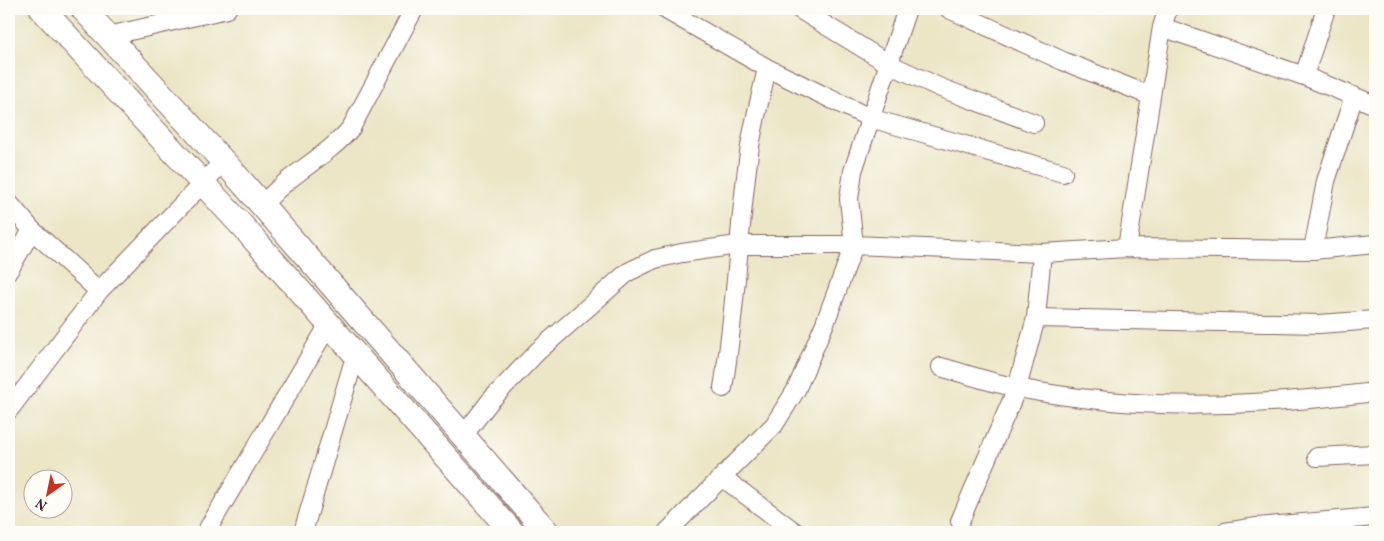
<svg xmlns="http://www.w3.org/2000/svg" width="1384" height="541" font-family="Vollkorn,serif">
<style>
.lines{fill:none;stroke-linecap:round;stroke-linejoin:round}
.street-casing{stroke:#836461;stroke-width:20}
.secondary-casing{stroke:#836461;stroke-width:26}
.street{stroke:#fff;stroke-width:18}
.secondary{stroke:#fff;stroke-width:24}
</style>
<rect width="100%" height="100%" fill="#fdfcf7"/>
<filter id="ink" filterUnits="userSpaceOnUse"><feTurbulence type="fractalNoise" baseFrequency=".02" numOctaves="2"/><feDisplacementMap in="SourceGraphic" scale="10" xChannelSelector="R" yChannelSelector="G"/><feConvolveMatrix kernelMatrix="1 2 1 2 8 2 1 2 1" color-interpolation-filters="sRGB"/></filter>
<filter id="wash" filterUnits="userSpaceOnUse"><feTurbulence type="fractalNoise" baseFrequency=".0096" numOctaves="4" result="noise"/><feDisplacementMap in="SourceGraphic" scale="20" xChannelSelector="R" yChannelSelector="G"/><feGaussianBlur stdDeviation="1.12" result="paint"/><feColorMatrix in="noise" values="0 0 0 0 0 0 0 0 0 0 0 0 0 0 0 0 0 1.4 0 .05"/><feComposite in="paint" operator="in"/></filter>
<g filter="url(#wash)">
<rect width="100%" height="100%" fill="#ece5c6"/>
</g>
<g filter="url(#ink)">
<g class="lines">
<g class="street-casing">
<path id="street" d="M799,9l90,55 52,24 93,35
M949,9l114,52 88,35
M666,10l101,58 103,50 193,55
M1162,27l142,49 71,29
M108,36l119,-27
M1304,76l22,-67
M9,203l23,27 67,61
M262,206c25,-32 63,-47 89,-78l63,-119
M1127,248l35,-221 6,-18
M1313,250l13,-69 28,-85
M9,270l23,-40
M1036,318l283,6 56,-4
M941,367c25,7 51,16 77,21 120,24 236,19 357,4
M723,388c13,-77 15,-156 26,-235 4,-28 12,-57 18,-85
M9,410l90,-119 124,-129
M463,436l28,-36 46,-48 91,-80 27,-13 27,-6 56,-8h116l188,8 85,-5 186,2 62,-6
M1317,457l58,-3
M722,477l73,55
M960,521l57,-133 19,-70 6,-65
M206,532l123,-208
M303,532l53,-179
M667,532l107,-107 22,-35 29,-67 29,-78 -5,-46 4,-28 54,-162
M1225,532l32,-5 118,-10"/>
</g>
<g class="secondary-casing">
<path id="secondary" d="M42,9l203,220 267,303
M83,9l151,164 313,359"/>
</g>
<use href="#street" class="street"/>
<use href="#secondary" class="secondary"/>
</g>
</g>
<rect width="1384" height="541" fill="none" stroke="#fdfcf7" stroke-width="30"/>
<g transform="translate(48 494) rotate(213)"><circle r="24" fill="#fdfcf7" stroke="#b5a4a5"/>
<path d="M0-4L9 19L0 12L-9 19Z" fill="#c8321e"/>
<text y="-8" font-size="14" font-weight="bold" text-anchor="middle" fill="#4a1f2b">N</text>
</g>
</svg>
